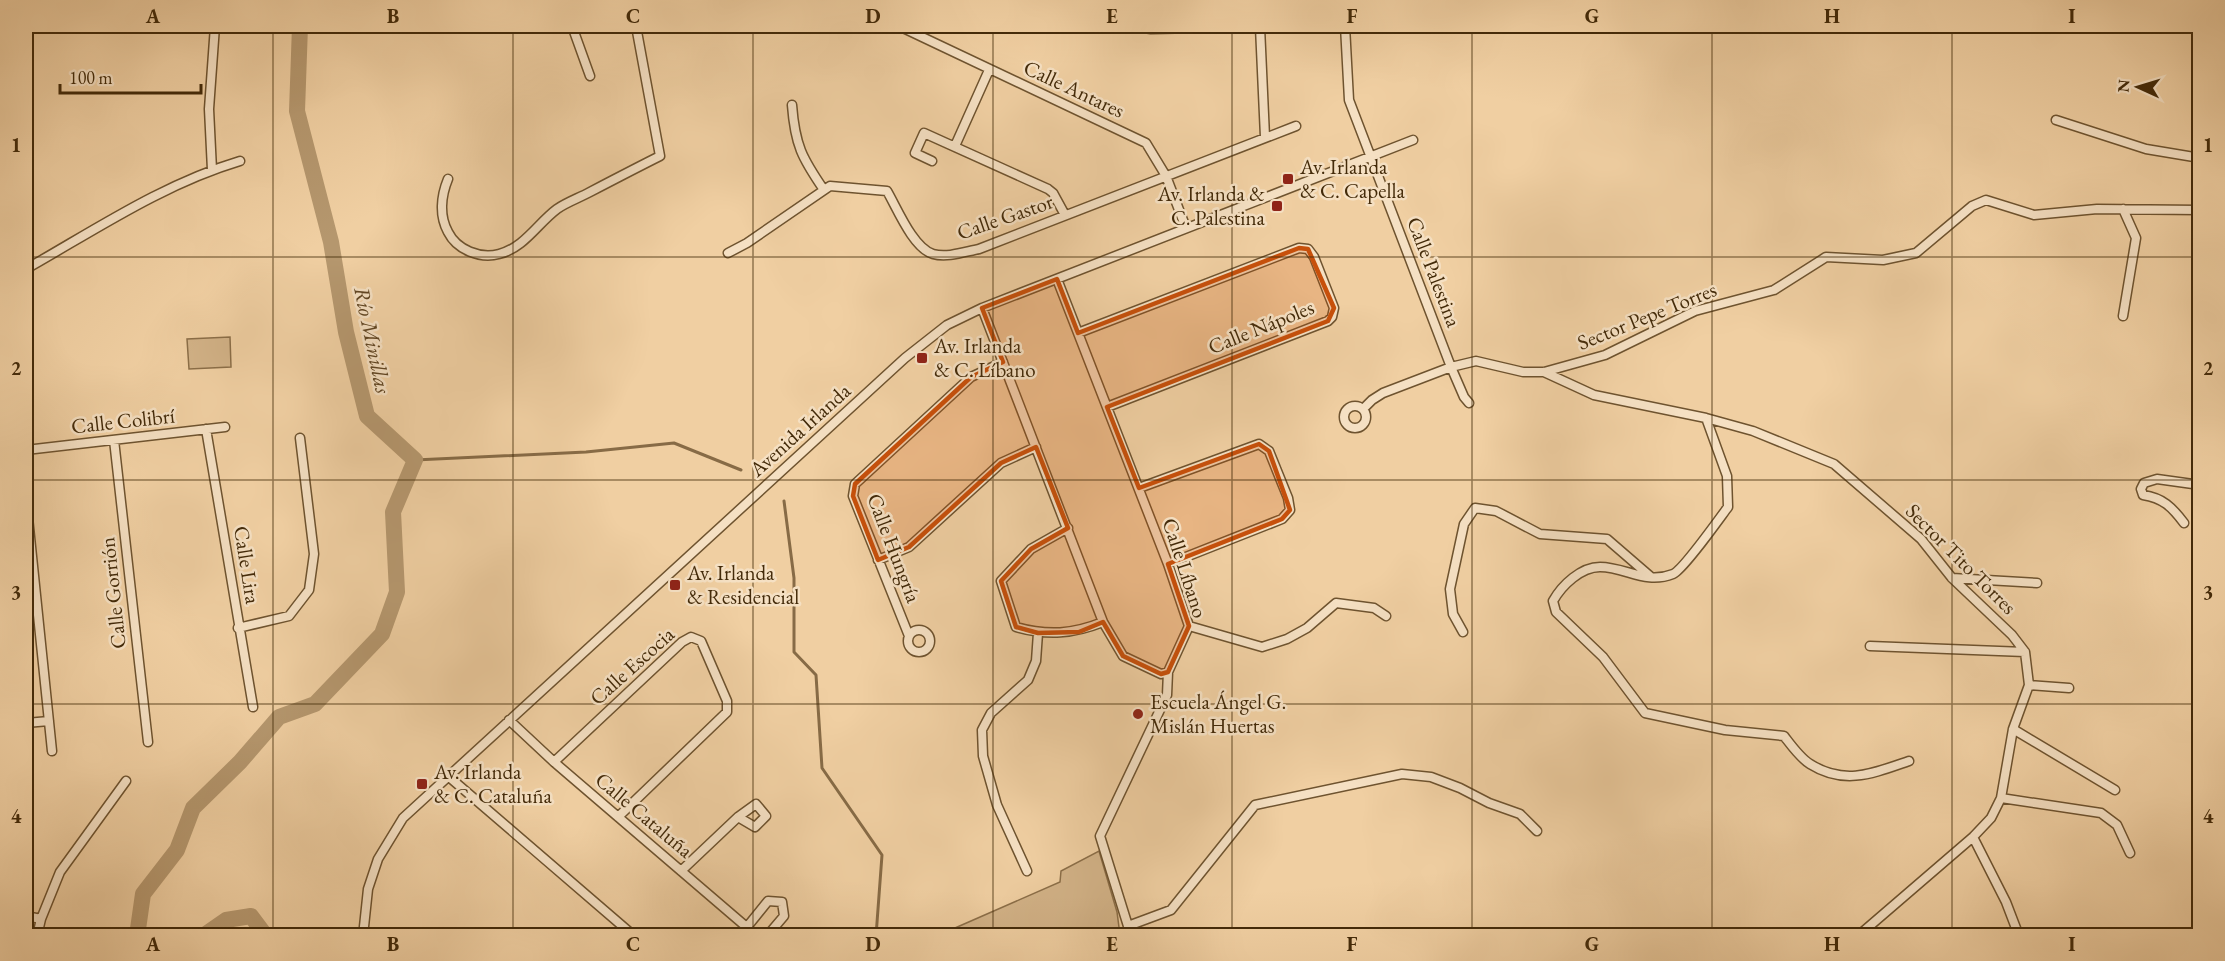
<svg xmlns="http://www.w3.org/2000/svg" width="2225" height="961" font-family="'EB Garamond',serif">
<style>
.green{fill:#d3b388;stroke:#8b6e48;stroke-width:1.5}
.lines{fill:none;stroke-linecap:round;stroke-linejoin:round}
.stream{stroke:#876b46;stroke-width:3}
.river{stroke:#b5976e;stroke-width:16}
.street-casing{stroke:#6e532f;stroke-width:11}
.street{stroke:#f5e0c3;stroke-width:8}
.marked{fill:#c7500b;fill-opacity:0.2;stroke:#c7500b;stroke-width:4.5;stroke-linejoin:round}
.grid{fill:none;stroke:#432a09;stroke-width:1.5;stroke-opacity:0.55}
.poi-dot{fill:#8f2418;stroke:#f5e0c3;stroke-width:2}
.labels{text-anchor:middle;stroke-width:5;stroke-linejoin:round;paint-order:stroke}
.street-label{font-size:21px;fill:#432a09;stroke:#f5e0c3}
.poi-label{font-size:21px;fill:#432a09;stroke:#f5e0c3;text-anchor:start}
.water-label{font-size:22px;font-style:italic;fill:#604522;stroke:#f5e0c3}
.neatline{fill:none;stroke:#432a09;stroke-width:2}
.grid-label{font-size:20px;text-anchor:middle;font-weight:bold;fill:#432a09}
</style>
<rect width="100%" height="100%" fill="#f0cfa2"/>
<filter id="stains"><feTurbulence type="fractalNoise" baseFrequency=".00333" numOctaves="4"/><feColorMatrix values="0 0 0 0 .2 0 0 0 0 .09 0 0 0 0 .02 0 0 0 .5 -.17"/></filter>
<radialGradient id="worn" r=".72"><stop offset=".6" stop-color="#630" stop-opacity="0"/><stop offset="1" stop-color="#630" stop-opacity=".3"/></radialGradient>
<path class="green" d="M230,337l1,30 -42,2 -2,-30z
M1099,851l18,61 3,23h-181l121,-53 1,-11z"/>
<g class="lines">
<path class="stream" d="M415,460l171,-8 88,-9 67,27
M784,501l10,77v74l22,23 6,93 60,87 -6,81"/>
<path class="river" d="M137,936l6,-42 34,-44 16,-42 47,-46 39,-45 36,-13 67,-70 15,-42 -4,-80 22,-52 -48,-44 -21,-84 -15,-90 -34,-131 3,-85
M203,936l23,-16 25,-4 15,20"/>
<g class="street-casing">
<path id="street" d="M572,26l18,50
M902,26l-1,1 245,116 20,33 20,52
M1130,26l21,3 151,-3
M1345,26l4,74 102,267 13,30 5,6
M1260,27l5,110
M792,105c3,40 10,53 32,85
M2056,120l90,29 54,9
M955,146l34,-76
M932,161l-17,-8 9,-20 124,56 5,4 12,22
M212,170l-3,-61 6,-83
M448,179c-7,17 -9,37 0,53 9,18 32,27 51,22 25,-6 39,-31 58,-45 10,-7 22,-11 33,-17 23,-12 46,-24 70,-36l-24,-130
M728,253l19,-10 83,-57 57,5c10,17 26,57 46,63 14,4 31,-2 46,-5l317,-123
M26,269c69,-39 137,-85 214,-108
M982,308l121,314 20,34 38,18 7,-2 21,-46 -21,-62 -111,-285
M2123,316l13,-78 -13,-29
M1078,333l221,-85 9,1 6,8 20,51 -2,9 -4,4 -221,86
M1544,372l50,23 112,23 47,13 81,33 87,75 31,39 60,57 13,17 4,33 -16,44 -12,69 -10,20 -18,19 -115,99
M1344 417a11 11 0 1 1 22 0a11 11 0 1 1-22 0Z
M1363,409l9,-9 11,-7 68,-26 25,-6 47,11h21l61,-17 90,-44 79,-21 52,-33 57,3 33,-7 56,-47 14,-6 48,15 63,-6 103,1
M1706,418l21,58 1,31c-9,12 -45,63 -55,67 -28,11 -47,-7 -73,-7 -19,0 -38,18 -47,34l3,11 47,45 42,56 80,17 59,6c7,9 16,22 26,28 35,22 64,9 99,-3
M206,429l47,278
M114,440l34,302
M26,450l199,-23
M1139,488l120,-44 10,7 19,47 2,12 -8,9 -114,45
M26,498l26,253
M2184,523c-12,-16 -21,-25 -41,-28l-2,-6 3,-6 13,-4 43,6
M1068,528l-37,21 -30,32 15,46c32,9 57,7 87,-5
M878,560l31,-13 92,-84 35,-16
M1952,578l85,5
M1189,626l73,21 25,-8 20,-11 29,-25 38,5 12,8
M238,628l51,-12 20,-26 5,-36 -14,-116
M908 641a11 11 0 1 1 22 0a11 11 0 1 1-22 0Z
M1463,632l-10,-18 -3,-25 14,-65 11,-16 21,3 44,23 67,5 44,38
M909,636l-56,-140 2,-12 116,-107 32,-15
M1870,646l155,6
M2029,685l40,3
M509,720l45,42 203,174
M26,723l23,-2
M2013,729l102,61
M554,762l128,-120 9,-5 10,4 26,60v11l-109,105
M448,776l186,160
M2001,798l100,15 16,12 13,28
M1973,837l33,65 13,34
M681,871l57,-54 18,-13 10,12 -11,11 -17,-10
M1027,871l-30,-66 -14,-49 -1,-26 9,-17 37,-33 8,-19 2,-28
M26,916l15,3
M1128,926l43,-16 84,-105 147,-31 29,3 29,11 29,15 31,11 17,17
M747,927l21,-26 14,1 2,14 -17,20
M37,936l4,-17 19,-47 66,-91
M363,936l5,-47 10,-30 25,-41 502,-460 42,-33 35,-17 431,-168
M1127,936l1,-10 -28,-90 67,-141 1,-23"/>
</g>
<use href="#street" class="street"/>
</g>
<path class="marked" d="M1299,248l9,1 26,59 -6,13 -221,86 32,81 120,-44 10,7 21,59 -8,9 -114,45 21,62 -21,46 -7,2 -38,-18 -20,-34 -24,10 -41,1 -22,-6 -15,-46 30,-32 37,-21 -32,-81 -35,16 -92,84 -31,13 -25,-64 2,-12 116,-107 32,-15 -21,-54 75,-29 21,54z"/>
<path class="grid" d="M273,26v910M513,26v910M753,26v910M993,26v910M1232,26v910M1472,26v910M1712,26v910M1952,26v910M26,257h2174M26,480h2174M26,704h2174"/>
<g class="poi-dot">
<rect x="1282" y="173" width="12" height="12" rx="3"/>
<rect x="1271" y="200" width="12" height="12" rx="3"/>
<rect x="916" y="352" width="12" height="12" rx="3"/>
<rect x="669" y="579" width="12" height="12" rx="3"/>
<circle cx="1138" cy="714" r="6"/>
<rect x="416" y="778" width="12" height="12" rx="3"/>
</g>
<g class="labels">
<g class="street-label">
<text transform="translate(1074 89) rotate(25)" y="7">Calle Antares</text>
<text transform="translate(1005 217) rotate(-19)" y="7">Calle Gastor</text>
<text transform="translate(1434 272) rotate(69)" y="7">Calle Palestina</text>
<text transform="translate(1647 316) rotate(-22)" y="7">Sector Pepe Torres</text>
<text transform="translate(1261 327) rotate(-22)" y="7">Calle Nápoles</text>
<text transform="translate(123 421) rotate(-6)" y="7">Calle Colibrí</text>
<text transform="translate(800 430) rotate(-42)" y="7">Avenida Irlanda</text>
<text transform="translate(894 548) rotate(69)" y="7">Calle Hungría</text>
<text transform="translate(1961 559) rotate(45)" y="7">Sector Tito Torres</text>
<text transform="translate(247 565) rotate(81)" y="7">Calle Lira</text>
<text transform="translate(1185 568) rotate(72)" y="7">Calle Líbano</text>
<text transform="translate(113 593) rotate(-96)" y="7">Calle Gorrión</text>
<text transform="translate(632 666) rotate(-42)" y="7">Calle Escocia</text>
<text transform="translate(644 815) rotate(40)" y="7">Calle Cataluña</text>
</g>
<g class="poi-label">
<text x="1300" y="174">Av. Irlanda<tspan x="1300" dy="24">&amp; C. Capella</tspan></text>
<text x="1265" y="201" text-anchor="end">Av. Irlanda &amp;<tspan x="1265" dy="24">C. Palestina</tspan></text>
<text x="934" y="353">Av. Irlanda<tspan x="934" dy="24">&amp; C. Líbano</tspan></text>
<text x="687" y="580">Av. Irlanda<tspan x="687" dy="24">&amp; Residencial</tspan></text>
<text x="1150" y="709">Escuela Ángel G.<tspan x="1150" dy="24">Mislán Huertas</tspan></text>
<text x="434" y="779">Av. Irlanda<tspan x="434" dy="24">&amp; C. Cataluña</tspan></text>
</g>
<g class="water-label">
<text transform="translate(373 340) rotate(78)" y="8">Río Minillas</text>
</g>
</g>
<rect width="2225" height="961" fill="none" stroke="#f0cfa2" stroke-width="66"/>
<g transform="translate(2138 87) rotate(274)" stroke="#f5e0c3" stroke-width="4.5" paint-order="stroke">
<path d="M0-4.5L10 22L0 15L-10 22Z" fill="#432a09"/>
<text y="-9" font-size="16" font-weight="bold" text-anchor="middle" fill="#432a09">N</text>
</g>
<path d="M60 84v9h141v-9" fill="none" stroke="#432a09" stroke-width="3"/>
<text x="69" y="84" font-size="18" fill="#432a09" stroke="#f5e0c3" stroke-width="4.5" paint-order="stroke">100 m</text>
<rect x="33" y="33" width="2159" height="895" class="neatline"/>
<g class="grid-label">
<text x="153" y="23">A</text>
<text x="393" y="23">B</text>
<text x="633" y="23">C</text>
<text x="873" y="23">D</text>
<text x="1112" y="23">E</text>
<text x="1352" y="23">F</text>
<text x="1592" y="23">G</text>
<text x="1832" y="23">H</text>
<text x="2072" y="23">I</text>
<text x="16" y="152">1</text>
<text x="2208" y="152">1</text>
<text x="16" y="375">2</text>
<text x="2208" y="375">2</text>
<text x="16" y="599">3</text>
<text x="2208" y="599">3</text>
<text x="16" y="823">4</text>
<text x="2208" y="823">4</text>
<text x="153" y="951">A</text>
<text x="393" y="951">B</text>
<text x="633" y="951">C</text>
<text x="873" y="951">D</text>
<text x="1112" y="951">E</text>
<text x="1352" y="951">F</text>
<text x="1592" y="951">G</text>
<text x="1832" y="951">H</text>
<text x="2072" y="951">I</text>
</g>
<rect width="100%" height="100%" filter="url(#stains)"/>
<rect width="100%" height="100%" fill="url(#worn)"/>
</svg>
